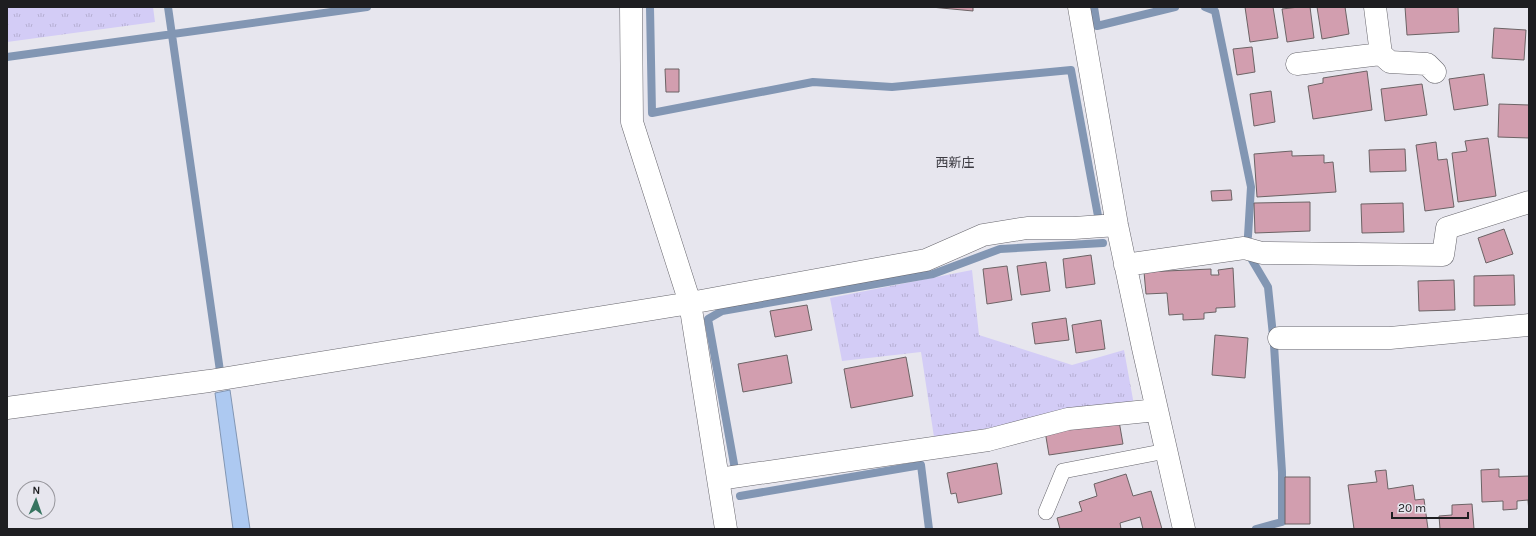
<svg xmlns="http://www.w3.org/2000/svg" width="1536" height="536" font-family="Karla,'Noto Sans JP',sans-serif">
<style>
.grass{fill:url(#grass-tufts)}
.water{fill:#adc9f1;stroke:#8296b3}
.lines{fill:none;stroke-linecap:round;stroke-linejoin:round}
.stream{stroke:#8296b3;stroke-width:8}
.building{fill:#d29eaf;stroke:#6c6365}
.lane-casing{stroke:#67666d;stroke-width:16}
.street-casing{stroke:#67666d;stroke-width:23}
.lane{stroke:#fff;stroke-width:15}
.street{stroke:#fff;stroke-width:22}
.labels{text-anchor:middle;stroke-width:3.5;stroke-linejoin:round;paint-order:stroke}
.neighbourhood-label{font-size:13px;fill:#3c3b42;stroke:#e7e6ee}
</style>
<defs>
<pattern id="grass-tufts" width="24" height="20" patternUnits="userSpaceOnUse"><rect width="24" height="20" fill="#d3ccf6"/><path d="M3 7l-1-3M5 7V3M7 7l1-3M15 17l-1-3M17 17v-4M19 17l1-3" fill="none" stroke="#b5afd3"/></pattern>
</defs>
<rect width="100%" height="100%" fill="#e7e6ee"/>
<path class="grass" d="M7,7h146l2,15 -148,20z
M972,270l7,65 93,30 52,-15 10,55 -200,32 -13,-85 -79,9 -12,-63z"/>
<path class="water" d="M230,390l20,139h-17l-18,-136z"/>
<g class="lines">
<path class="stream" d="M168,7l53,371
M650,7l2,106 161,-31 79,5 179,-17 27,146
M1094,7l3,19 78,-19
M1205,7l10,4 36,176 -3,49
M7,57l360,-50
M1252,260l16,27 6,58 8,127v50l-26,7
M734,464l-26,-145 14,-8 211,-37 67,-25 103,-6
M740,496l181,-31 8,64"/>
</g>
<path class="building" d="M931,7h42v4z
M1245,7h28l5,31 -28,4z
M1299,7h11l4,31 -27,4 -5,-33z
M1317,7h28l4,27 -27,5z
M1405,7h53l1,25 -52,3z
M1494,28l32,2 -2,30 -32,-2z
M1252,47l3,25 -18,3 -4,-26z
M665,69h14v23h-13z
M1367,71l5,39 -59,9 -5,-33 15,-3v-5z
M1484,74l4,31 -34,5 -5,-31z
M1422,84l5,31 -42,6 -4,-32z
M1271,91l4,31 -21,4 -4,-32z
M1499,104l30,1v33l-31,-1z
M1488,138l8,58 -38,6 -6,-49 15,-2 -2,-10z
M1436,142l2,18 9,-1 7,48 -29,4 -9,-66z
M1405,149l1,22 -36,1 -1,-22z
M1292,151v5l32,-1v8l9,-1 3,30 -79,5 -3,-43z
M1231,190l1,10 -20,1 -1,-10z
M1310,202v29l-55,2 -1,-30z
M1403,203l1,29 -42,1 -1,-29z
M1504,229l9,25 -27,9 -8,-25z
M1091,255l4,29 -29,4 -3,-29z
M1046,262l4,29 -29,4 -4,-29z
M1007,266l5,34 -25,4 -4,-35z
M1233,268l2,39 -19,1v4l-12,1v6l-21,1v-6l-14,1 -2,-22 -21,1 -2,-22 67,-3v6h8l-1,-5z
M1514,275l1,30 -41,1v-30z
M1454,280l1,30 -36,1 -1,-30z
M807,305l5,25 -37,7 -5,-26z
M1066,318l3,22 -34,4 -3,-21z
M1101,320l4,29 -29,4 -4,-28z
M1215,335l33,3 -3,40 -33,-3z
M787,355l5,28 -49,9 -5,-28z
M906,357l7,39 -62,12 -7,-39z
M1119,421l4,23 -74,11 -4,-24z
M997,463l5,31 -44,9 -2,-10 -5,1 -4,-21z
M1499,469v8l30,-1v36l-1,-12 -11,1v8l-14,1v-9l-21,1 -1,-32z
M1386,470l2,19 25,-4 2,15 9,-1 4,30h-74l-6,-44 29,-3 -2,-11z
M1126,474l7,22 18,-5 11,38h-19l-3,-12 -20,6 1,6h-61l-3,-11 25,-7 -3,-9 18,-6 -3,-12z
M1285,477h25v47h-25z
M1472,504l2,25h-34l-1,-13 13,-1v-10z"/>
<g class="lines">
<g class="lane-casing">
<path id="lane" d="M1046,512l17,-41 103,-20"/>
</g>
<g class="street-casing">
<path id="street" d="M631,7l1,115 58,181 36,226
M1079,7l38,218 26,123 41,181
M1375,7l6,47 9,8 37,2 8,8
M1297,64l84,-10
M1125,265l119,-17 18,5 181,2 4,-27 82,-26
M1279,338h111l139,-13
M7,408l202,-27 481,-78 236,-43 57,-25 44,-7h47l43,-3
M719,479l269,-39 80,-21 89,-9"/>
</g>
<use href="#lane" class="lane"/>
<use href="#street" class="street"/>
</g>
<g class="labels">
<g class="neighbourhood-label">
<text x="955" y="167">西新庄</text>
</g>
</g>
<rect width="1536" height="536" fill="none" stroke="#1e1e21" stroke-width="16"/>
<g transform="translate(36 500) rotate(2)"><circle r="19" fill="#e7e6ee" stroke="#97969c"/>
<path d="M0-3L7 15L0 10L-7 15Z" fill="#377460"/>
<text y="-6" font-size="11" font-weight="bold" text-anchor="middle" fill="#1e1e21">N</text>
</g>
<path d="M1392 512v6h76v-6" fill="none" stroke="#1e1e21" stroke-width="2"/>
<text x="1398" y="512" font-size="12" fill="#1e1e21" stroke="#e7e6ee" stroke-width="3" paint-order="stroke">20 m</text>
</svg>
